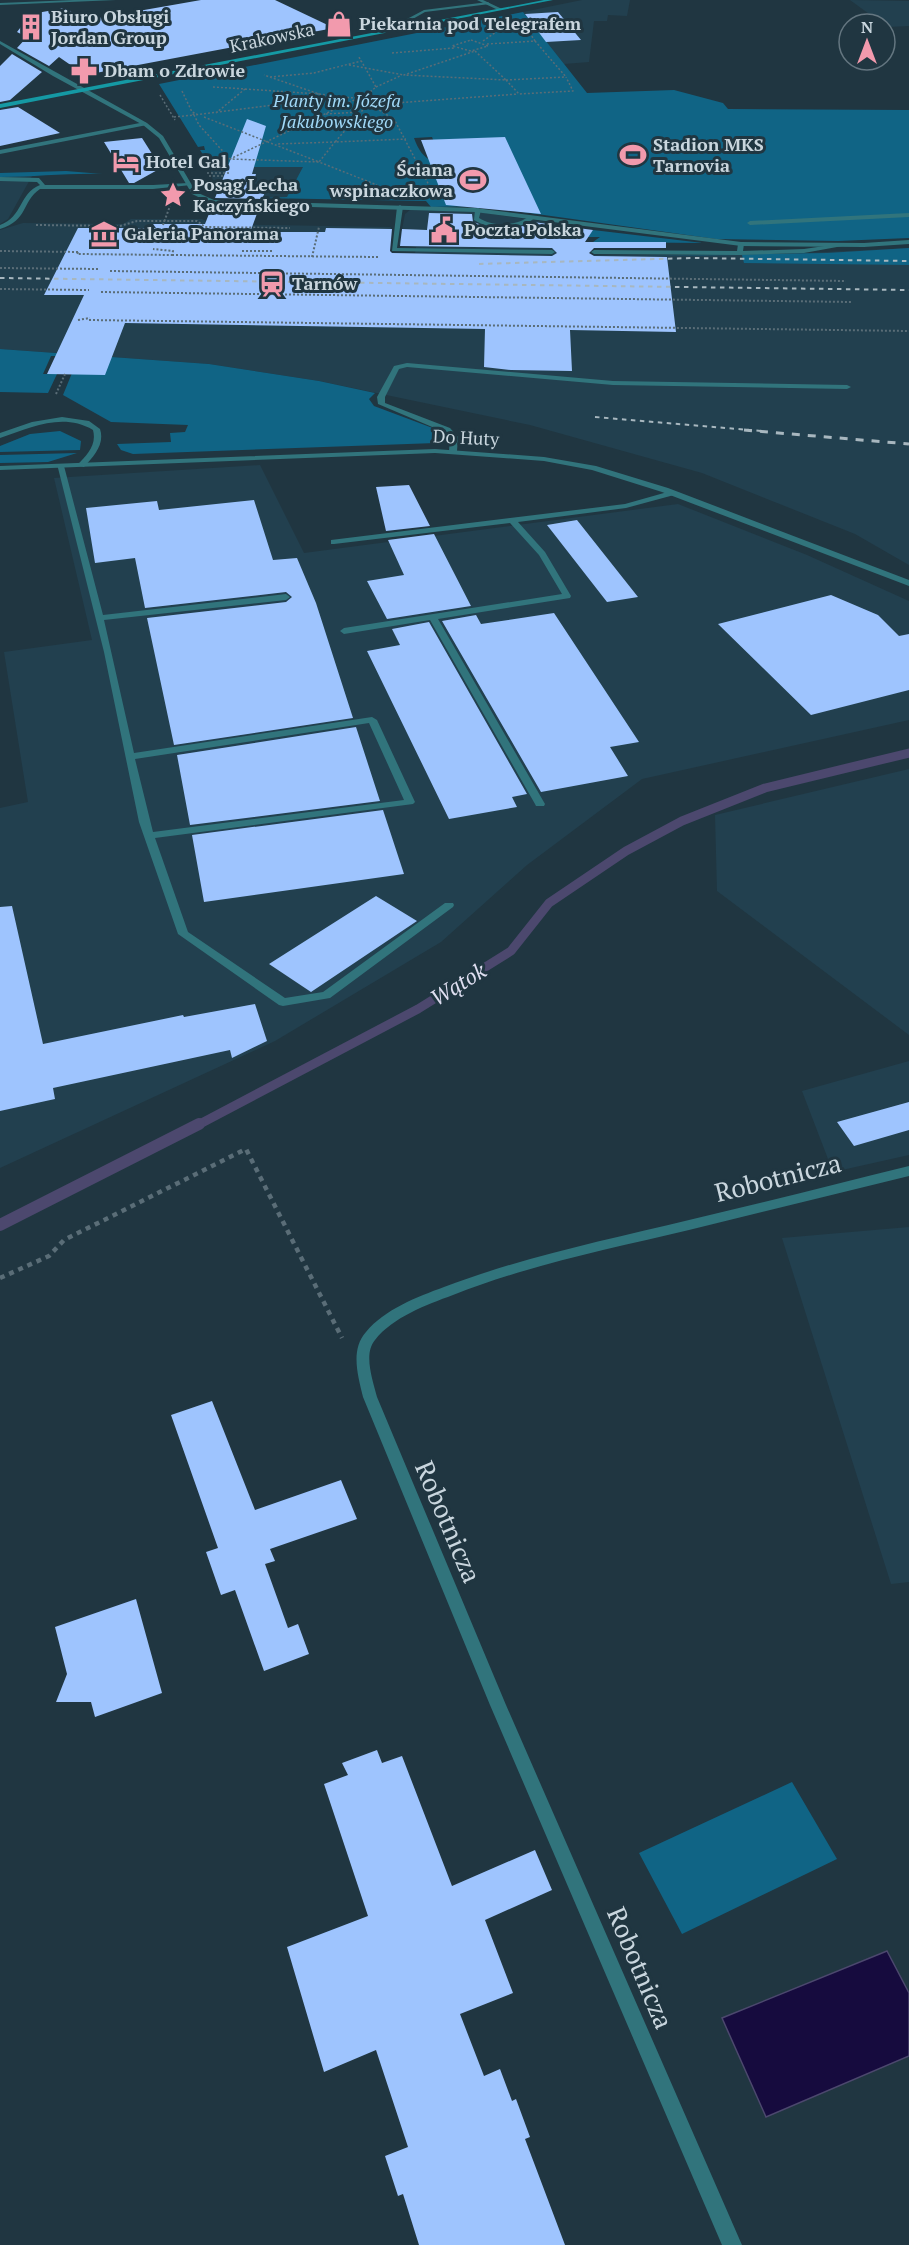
<svg xmlns="http://www.w3.org/2000/svg" width="909" height="2245" font-family="'PT Serif',serif">
<style>
.built{fill:#22404f}
.green{fill:#106485;fill-rule:evenodd}
.water{fill:#160b3e;stroke:#4c486e;stroke-width:1.5}
.lines{fill:none;stroke-linecap:round;stroke-linejoin:round}
.stream-far1{stroke:#4c486e;stroke-width:9}
.stream{stroke:#4c486e;stroke-width:12}
.building{fill:#9ec4fe}
.path-far2{stroke:#5a6d77;stroke-width:1.5;stroke-dasharray:2 2;stroke-linecap:butt}
.path-far1{stroke:#5a6d77;stroke-width:2;stroke-dasharray:2 2;stroke-linecap:butt}
.path{stroke:#5a6d77;stroke-width:4.5;stroke-dasharray:5 5;stroke-linecap:butt}
.lane{fill:#31747c;fill-rule:evenodd}
.street{fill:#31747c;fill-rule:evenodd}
.secondary{fill:#1599a4;fill-rule:evenodd}
.rail-far1{stroke:#a8b7bf;stroke-width:2;stroke-dasharray:4.5 4.5;stroke-linecap:butt}
.rail{stroke:#a8b7bf;stroke-width:3;stroke-dasharray:8 8;stroke-linecap:butt}
.labels{text-anchor:middle;stroke-width:6;stroke-linejoin:round;paint-order:stroke}
.far-poi-label{font-size:18px;font-weight:bold;fill:#c9d6de;stroke:#203641;text-anchor:start}
.far-street-label{font-size:18px;fill:#c9d6de;stroke:#203641}
.far-park-label{font-size:18px;font-style:italic;fill:#a0d9f8;stroke:#203641}
.water-label{font-size:22px;font-style:italic;fill:#dedef0;stroke:#203641}
.near-street-label{font-size:26px;fill:#c9d6de;stroke:#203641}
</style>
<rect width="100%" height="100%" fill="#203641"/>
<path class="built" d="M582,0h48l-3,16 -19,-1 -1,6h-13l-5,41 -25,2 -41,-52z
M850,0l59,1v25l-22,1z
M308,166l-19,33 -70,-4 -4,-3 -5,-25z
M0,176h32l-24,43 -8,5z
M410,210l61,1 88,13 17,31h184l149,-7v317l-54,-31 -153,-61 -172,-48 -211,-44 -110,-17 -209,-15v-119l23,-7 100,1 8,-5h71l4,2v3l185,3 -3,18 -9,8h36l1,-6 -17,-2 6,-31z
M260,465l44,88 374,-49 129,51 102,46v119l-267,59 -115,86 -86,77 -166,99 -275,127v-360l28,-6 -24,-150 88,-12 -38,-162z
M909,769v266l-192,-144 -2,-76z
M909,1061v94l-76,17 -31,-81z
M909,1227v355l-18,2 -109,-346z"/>
<path class="green" d="M523,12l64,81 87,-3 49,13 5,6 181,1v128l-71,3 -122,-2 -236,-33 -49,1 -5,-6 -165,-3 -11,-4 13,4 24,-1 16,-30h-92l-11,-17h5l-1,-4 -6,1 -39,-63zM432,137l4,10 -4,14c-9,-4 -14,-12 -18,-23z
M66,171l37,3c-35,-1 -68,3 -103,3v-4z
M593,230l110,13 -110,-1 7,-5h-13z
M909,248v17l-165,-2 -2,-8 -105,1 190,-3z
M0,349l209,15 110,17 56,12 -6,6 5,7 64,24 6,7 -8,6 -303,11 -12,-4 -4,-6 54,-2 -1,-9 15,-1 3,-7 -77,-3 -48,-27 16,-39h-28l-8,18h14l-9,19 -48,-1z
M60,431l21,10 -1,9 -80,2v-6l30,-12z
M77,453l-29,9 -48,1v-8z
M792,1782l45,77 -155,75 -43,-81z"/>
<path class="water" d="M887,1951l22,42v63l-143,61 -44,-99z"/>
<g class="lines">
<path class="stream-far1" d="M196,1126l222,-117 93,-58 38,-48 77,-52 56,-30 83,-33 144,-35"/>
<path class="stream" d="M0,1225l199,-101"/>
</g>
<path class="building" d="M201,0h74l59,28 -249,47 -26,-18 -10,9 -32,-18 10,-11 -10,-5 14,-18 34,-6 22,12z
M558,12l23,28 -35,2 -21,-28z
M12,54l30,18 -32,28 -10,2v-36z
M18,107l42,26 -60,13v-36z
M247,119l19,7 -14,48h4l-4,14h15l-5,11 -47,-1z
M505,137l36,77 -95,-9 -25,-65z
M142,138l19,30 -27,15h-5l-25,-41z
M212,206l47,2 -8,22 13,2h61l1,-4 66,1 -2,22 2,2 160,3 5,-3 -5,-5 -152,-2 2,-17 25,1 2,-17 43,1 1,8 24,8 18,-1 18,-7 60,8 -8,12h81v6h-72l-5,5 5,3 73,1 9,75 -106,-2 2,41 -61,-1 -27,-3 1,-38 -360,-6 -20,52 -58,-1 37,-79h-40l34,-67h78l-3,-4h52z
M409,485l21,41 -44,5 -10,-44z
M254,500l19,60 24,-2 19,45 37,115 -179,27 -27,-127 139,-16 6,-5 -6,-5 -141,16 -10,-50 -40,5 -9,-55 71,-7 2,9z
M577,520l61,77 -31,5 -60,-77z
M434,534l37,72 -84,13 -20,-38 37,-6 -16,-35z
M831,595l47,20 21,21 10,-2v56l-98,25 -93,-91z
M554,613l85,129 -29,5 18,29 -87,16 -99,-171 34,-6 5,9z
M429,622l98,172 -15,3 5,10 -68,12 -82,-168 33,-6 -8,-16z
M356,727l24,74 -190,24 -13,-70z
M383,810l21,64 -200,28 -12,-67z
M376,896l41,25 -106,71 -42,-28z
M12,906l31,138 140,-29 1,2 71,-13 12,37 -35,17 -2,-8 -177,38 2,11 -55,12v-204z
M909,1102v28l-55,16 -17,-24z
M212,1401l43,109 86,-30 16,39 -87,30 5,12 -10,3 23,64 10,-4 11,30 -45,17 -29,-81 -14,5 -15,-43 12,-4 -47,-133z
M136,1599l26,94 -67,24 -4,-15h-35l11,-28 -12,-47z
M377,1750l5,13 20,-7 50,130 83,-36 17,40 -67,30 28,73 -53,21 24,62 16,-7 12,32 4,-2 14,38 -5,2 40,106h-146l-16,-51 -5,2 -13,-40 23,-9 -32,-97 -52,22 -37,-125 81,-31 -44,-132 24,-9 -6,-12z"/>
<g class="lines">
<path class="path-far2" d="M471,40l17,6 -17,5 -19,-5z
M483,41l13,-9
M535,41l31,36
M487,44l48,-3 -11,-17
M475,51l31,29 -102,-5z
M392,53l62,-5
M349,65l55,10
M270,77l44,-4 47,-12
M506,80l13,14 54,-3 -7,-14
M506,80l60,-3
M213,87l32,2 -29,24
M376,87l24,-11
M245,89l74,5 -55,-19
M182,91l10,21 5,2
M319,94l14,2
M160,95l15,25
M363,96l32,7 123,-9
M357,98l-20,-1 -143,18 5,10 31,34 89,3 58,23
M368,104l-33,38 71,-3
M369,104l25,15 37,70
M326,114l32,-2
M174,117l20,-2 -2,-2
M204,117l115,45 16,-20 -59,2
M202,164l28,-5 139,-66 7,-6 -17,-30
M207,173h22
M209,176h15"/>
<path class="path-far1" d="M36,225l84,1 17,-5h60l8,6 85,1
M163,225l7,-19
M0,251l80,1
M242,251h32
M78,252l-1,2 95,1 1,-4 -20,-2
M172,255l206,2
M312,257l7,-30
M0,268l99,1
M110,271l736,10
M0,289l89,1
M101,292l751,10
M78,320l12,-2
M89,320l820,11
M56,394l9,-20"/>
<path class="path" d="M0,1278l49,-22 15,-16 182,-91 96,189"/>
<path class="lane" d="M488,2l2,2 -65,8 -14,8 -4,-1 17,-9z
M145,122l2,3 -147,29v-4z
M0,177l39,1 6,7h108l35,-2 3,2 -38,4h-113c-19,13 -11,31 -40,40v-4c23,-8 19,-32 40,-40l-3,-3 -37,-1z
M400,205l3,2 -6,41 155,2 3,2 -3,2 -160,-3 5,-44z
M478,208l3,2 -2,8c11,7 27,8 39,4 7,-2 11,-7 18,-5 -16,14 -44,14 -62,3l1,-10z
M909,213v4l-159,8 -3,-2 3,-2z
M741,242l3,2 -1,7 61,-2 41,-6 3,2 -44,8 -64,2 -146,-1 -3,-2 3,-2 143,1 1,-7z
M407,363l206,18 234,4 4,2 -4,2 -234,-4 -206,-18 -8,2 -14,28v6l65,25 8,9 -1,14 -4,2 -4,-2 1,-14 -6,-5 -66,-28 -1,-7 17,-31z
M62,417l27,4 11,8c5,15 -6,27 -16,38l-7,-2c10,-10 20,-20 16,-35 -31,-18 -62,-2 -93,8v-5l32,-11z
M57,464l7,2 39,149 183,-21 4,3 -4,3 -182,20 30,133 238,-36 5,3 38,82 -2,2 -258,34 33,94 97,66 38,-6 122,-89h8l1,2 -1,2 -123,91 -47,8 -4,-1 -101,-71 -39,-112 -35,-170zM369,723l35,77 -251,32 -18,-73z
M671,491h3v4l-48,13 -108,14 27,30 26,44 -1,2 -132,21 107,185 -1,2h-8l-1,-2 -105,-184 -86,14 -4,-3 4,-3 218,-34 -23,-39 -29,-32 -176,21h-3v-4l294,-36z"/>
<path class="street" d="M74,0h42l-116,5v-2z
M477,0h6l19,9 -4,1z
M0,41l147,82 16,13 33,56 18,8 261,8 266,34 123,1 45,-3v4l-45,3 -123,-1 -266,-34 -262,-8 -21,-10 -33,-56 -16,-13 -90,-49 -53,-32z
M435,449l109,8 52,9 72,22 241,92v6l-247,-94 -70,-22 -48,-9 -109,-8 -435,17v-4z
M909,1166v10c-73,18 -147,36 -220,54 -80,19 -160,35 -236,65 -27,10 -60,22 -78,45 -12,14 -2,41 2,57l129,308 236,540h-20l-232,-540 -127,-308c-5,-21 -13,-47 3,-65 19,-23 51,-35 78,-45 79,-30 162,-47 245,-67 73,-17 147,-36 220,-54z"/>
<path class="secondary" d="M544,0h9l-553,108v-4z"/>
<path class="rail-far1" d="M479,264l215,-6 215,3
M0,278l909,12
M595,417l167,14"/>
<path class="rail" d="M744,430l165,14"/>
</g>
<defs>
<g id="shop-bare" transform="scale(2.07)"><path d="M-5-2.5h2.3a2.7 3.5 0 0 1 5.4 0H5L5.5 6h-11ZM-1.5-2.5h3a1.5 2.3 0 0 0-3 0Z" fill="#f29aad" stroke="#203641" stroke-width="2.5" paint-order="stroke"/></g>
<g id="building-bare" transform="scale(2.07)"><path d="M-4-6H4V6H1V3H-1V6H-4ZM-2.5-4.3h1.7v1.8h-1.7ZM.8-4.3h1.7v1.8H.8ZM-2.5-1h1.7V.8h-1.7ZM.8-1h1.7V.8H.8Z" fill="#f29aad" stroke="#203641" stroke-width="2.5" paint-order="stroke"/></g>
<g id="pharmacy-bare" transform="scale(2.07)"><path d="M-2-6h4v4h4v4h-4v4h-4v-4h-4v-4h4Z" fill="#f29aad" stroke="#203641" stroke-width="2.5" paint-order="stroke"/></g>
<g id="stadium-bare" transform="scale(2.07)"><path d="M0-5a6.5 5 0 1 0 0 10a6.5 5 0 1 0 0-10ZM-3.5-1.8h7v3.6h-7Z" fill="#f29aad" stroke="#203641" stroke-width="2.5" paint-order="stroke"/></g>
<g id="hotel-bare" transform="scale(2.07)"><path d="M-6-4.5h1.5V1H6V5H4.5V3h-9V5H-6ZM-4 0a1.8 1.8 0 1 1 3.6 0ZM.5 0V-2.5h3Q6-2.5 6 0Z" fill="#f29aad" stroke="#203641" stroke-width="2.5" paint-order="stroke"/></g>
<g id="sight-bare" transform="scale(2.07)"><path d="M0-6L1.8-2.2L6-1.7L2.9 1.2L3.7 5.4L0 3.3L-3.7 5.4L-2.9 1.2L-6-1.7L-1.8-2.2Z" fill="#f29aad" stroke="#203641" stroke-width="2.5" paint-order="stroke"/></g>
<g id="civic-bare" transform="scale(2.07)"><path d="M-.6-6.5H3V-4.5H.6V-3L4-1V1h2V6H-6V1h2V-1L-.6-3ZM-1.2 2.5V6h2.4V2.5Z" fill="#f29aad" stroke="#203641" stroke-width="2.5" paint-order="stroke"/></g>
<g id="museum-bare" transform="scale(2.07)"><path d="M0-6L6-3V-2H-6V-3ZM-5-1h2V3h-2ZM-1-1h2V3h-2ZM3-1h2V3H3ZM-6 4H6V6H-6Z" fill="#f29aad" stroke="#203641" stroke-width="2.5" paint-order="stroke"/></g>
<g id="station-bare" transform="scale(2.07)"><path d="M-3-6H3Q5-6 5-4V2Q5 4 3 4L4.5 6H3L1.5 4h-3L-3 6H-4.5L-3 4Q-5 4-5 2V-4Q-5-6-3-6ZM-3.5-4v3h7v-3ZM-3.5 1v1.5H-2V1ZM2 1v1.5H3.5V1Z" fill="#f29aad" stroke="#203641" stroke-width="2.5" paint-order="stroke"/></g>
</defs>
<g fill-rule="evenodd">
<use href="#shop-bare" x="339" y="24"/>
<use href="#building-bare" x="31" y="27"/>
<use href="#pharmacy-bare" x="84" y="71"/>
<use href="#stadium-bare" x="633" y="155"/>
<use href="#hotel-bare" x="126" y="162"/>
<use href="#stadium-bare" x="473" y="180"/>
<use href="#sight-bare" x="173" y="195"/>
<use href="#civic-bare" x="444" y="230"/>
<use href="#museum-bare" x="104" y="234"/>
<use href="#station-bare" x="272" y="284"/>
</g>
<g class="labels">
<g class="far-poi-label">
<text x="51" y="23">Biuro Obsługi<tspan x="51" dy="21">Jordan Group</tspan></text>
<text x="359" y="30">Piekarnia pod Telegrafem</text>
<text x="104" y="77">Dbam o Zdrowie</text>
<text x="653" y="151">Stadion MKS<tspan x="653" dy="21">Tarnovia</tspan></text>
<text x="146" y="168">Hotel Gal</text>
<text x="453" y="176" text-anchor="end">Ściana<tspan x="453" dy="21">wspinaczkowa</tspan></text>
<text x="193" y="191">Posąg Lecha<tspan x="193" dy="21">Kaczyńskiego</tspan></text>
<text x="464" y="236">Poczta Polska</text>
<text x="124" y="240">Galeria Panorama</text>
<text x="292" y="290">Tarnów</text>
</g>
<g class="far-street-label">
<text transform="translate(272 38) rotate(-12)" y="6">Krakowska</text>
<text transform="translate(466 438) rotate(3)" y="6">Do Huty</text>
</g>
<g class="far-park-label">
<text x="337" y="107">Planty im. Józefa<tspan x="337" dy="21">Jakubowskiego</tspan></text>
</g>
<g class="water-label">
<text transform="translate(458 984) rotate(-32)" y="8">Wątok</text>
</g>
<g class="near-street-label">
<text transform="translate(778 1178) rotate(-14)" y="9">Robotnicza</text>
<text transform="translate(448 1522) rotate(67)" y="9">Robotnicza</text>
<text transform="translate(640 1968) rotate(67)" y="9">Robotnicza</text>
</g>
</g>
<g transform="translate(867 42)"><circle r="28" fill="#203641" stroke="#647680" stroke-width="1.5"/>
<path d="M0-4.5L10 22L0 15L-10 22Z" fill="#f29aad"/>
<text y="-9" font-size="16" font-weight="bold" text-anchor="middle" fill="#c9d6de">N</text>
</g>
</svg>
